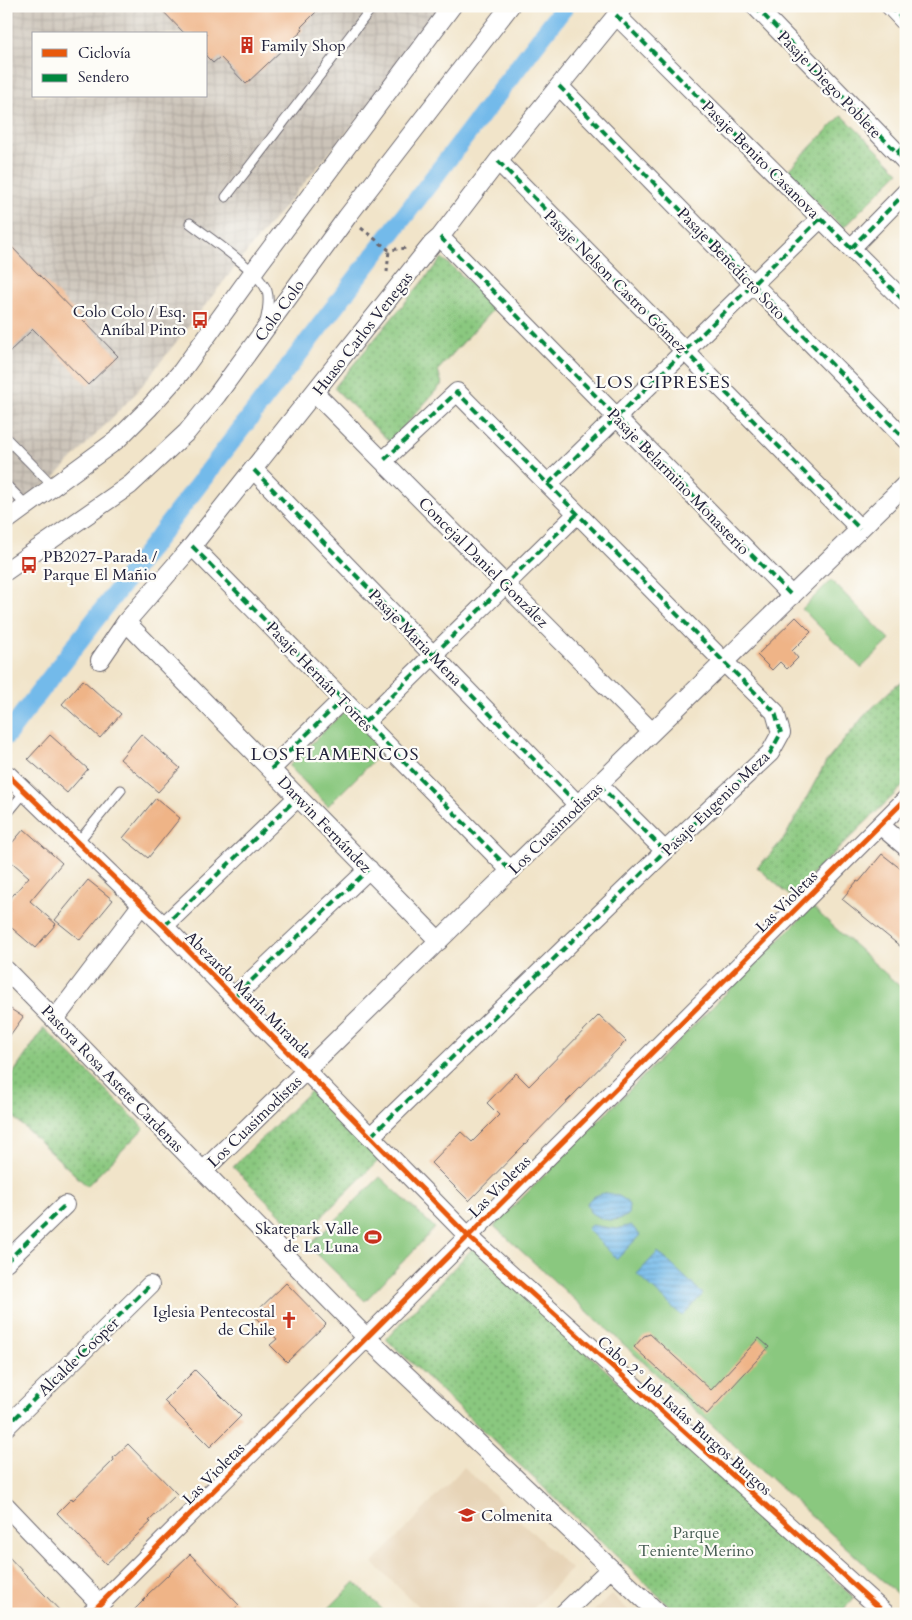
<svg xmlns="http://www.w3.org/2000/svg" width="912" height="1620" font-family="Cardo,serif">
<style>
.built{fill:#e7d4b7}
.industrial{fill:url(#industrial-grid);fill-rule:evenodd}
.green{fill:#8ac87f;stroke:#56755d}
.park{fill:url(#park-dots);stroke:#56755d}
.water{fill:url(#water-rules);stroke:#4a6e92}
.lines{fill:none;stroke-linecap:round;stroke-linejoin:round}
.canal{stroke:#73baea;stroke-width:19}
.building{fill:#efb487}
.service-casing{stroke:#6a666d;stroke-width:11}
.minor-casing{stroke:#6a666d;stroke-width:20}
.path{stroke:#6a666d;stroke-width:3;stroke-dasharray:4 4;stroke-linecap:butt}
.service{stroke:#fff;stroke-width:9}
.minor{stroke:#fff;stroke-width:18}
.quiet{stroke:#00873e;stroke-width:4;stroke-dasharray:8 4;stroke-linecap:butt}
.cycleway-casing{stroke:#fdfcf7;stroke-width:8}
.cycleway{stroke:#e8590c;stroke-width:5}
.labels{text-anchor:middle;stroke-width:4.5;stroke-linejoin:round;paint-order:stroke}
.poi-label{font-size:16px;fill:#22223b;stroke:#fdfcf7;text-anchor:start}
.street-label{font-size:16px;fill:#22223b;stroke:#fdfcf7}
.park-label{font-size:16px;fill:#465c53;stroke:#fdfcf7}
.neighbourhood-label{font-size:18px;letter-spacing:1px;fill:#22223b;stroke:#fdfcf7}
</style>
<defs>
<pattern id="industrial-grid" width="8" height="8" patternUnits="userSpaceOnUse" patternTransform="scale(1.25)"><rect width="8" height="8" fill="#cbc3b8"/><path d="M0 4h8M4 0v8" fill="none" stroke="#aea79f"/></pattern>
<pattern id="park-dots" width="8" height="8" patternUnits="userSpaceOnUse" patternTransform="scale(1.25)"><rect width="8" height="8" fill="#8ac87f"/><path d="M2 2h.1M6 6h.1" fill="none" stroke="#70a269" stroke-width="1.8" stroke-linecap="round"/></pattern>
<pattern id="water-rules" width="6" height="5" patternUnits="userSpaceOnUse" patternTransform="scale(1.25)"><rect width="6" height="5" fill="#73baea"/><path d="M0 2.5h6" fill="none" stroke="#5e97bf"/></pattern>
</defs>
<rect width="100%" height="100%" fill="#fdfcf7"/>
<filter id="ink" filterUnits="userSpaceOnUse"><feTurbulence type="fractalNoise" baseFrequency=".02" numOctaves="2"/><feDisplacementMap in="SourceGraphic" scale="10" xChannelSelector="R" yChannelSelector="G"/><feConvolveMatrix kernelMatrix="1 2 1 2 8 2 1 2 1" color-interpolation-filters="sRGB"/></filter>
<filter id="wash" filterUnits="userSpaceOnUse"><feTurbulence type="fractalNoise" baseFrequency=".0096" numOctaves="4" result="noise"/><feDisplacementMap in="SourceGraphic" scale="20" xChannelSelector="R" yChannelSelector="G"/><feGaussianBlur stdDeviation="1.12" result="paint"/><feColorMatrix in="noise" values="0 0 0 0 0 0 0 0 0 0 0 0 0 0 0 0 0 1.4 0 .05"/><feComposite in="paint" operator="in"/></filter>
<g filter="url(#wash)">
<rect width="100%" height="100%" fill="#f1e4c9"/>
<path class="built" d="M464,1467l107,102 -43,45h-102l-53,-51z
M612,1594l20,20h-41z"/>
<path class="industrial" d="M6,6h446l-198,237 -117,149 -83,86 -48,33zM34,34h172v62h-172z"/>
<path class="green" d="M831,580l59,60 -29,28 -59,-59z
M344,711l40,39 -56,56 -39,-40z
M812,907l94,85v610l-412,-376z
M380,1177l55,51 -70,73 -56,-55z
M355,1582l32,32h-64z"/>
<path class="park" d="M842,115l57,57 -56,56 -57,-56z
M442,258l54,48 -58,64 4,14 -52,58 -56,-54z
M906,681v102l-116,113 -33,-29 10,-9 18,-21 41,-75 38,-46 32,-31z
M44,1028l100,100 -57,58 -81,-76v-26z
M310,1091l69,69 -77,76 -69,-69z
M473,1248l381,350 -15,16h-161l-292,-275z"/>
<path class="water" d="M605,1193c10,1 18,3 24,12l-1,10c-13,8 -26,6 -38,-3l-3,-9c5,-7 10,-8 18,-10z
M591,1225l26,4 14,-4 9,10 -23,24 -30,-30z
M658,1252l45,42 -21,22 -45,-42z"/>
<g class="lines">
<path class="canal" d="M6,736l559,-730"/>
</g>
<g id="blocks">
<path class="building" d="M158,6h164l-21,21 2,3 -57,54 -26,-27 -7,6 -7,-7v-22h-21z
M6,241l112,115 -30,29 -55,-56 -27,26z
M796,617l15,15 -19,19 6,7 -11,11 -7,-7 -8,8 -15,-15z
M83,680l38,34 -21,24 -38,-34z
M141,734l39,34 -22,24 -38,-33z
M50,735l38,34 -21,24 -39,-34z
M156,798l24,20 -32,40 -25,-20z
M24,829l38,34 -32,38 26,23 -21,24 -29,-25v-20l23,-26 -23,-20v-7z
M882,854l24,19v78l-64,-52 15,-18 2,1z
M88,880l25,20 -33,40 -25,-20z
M6,1006l17,11 -17,24z
M599,1015l27,26 -157,160 -38,-38 30,-31 11,10 27,-27 -12,-12 29,-30 13,13z
M286,1283l40,41 -39,38 -17,-17 7,-6 -24,-24z
M650,1334l61,56 48,-52 10,9 -62,67 -73,-67 10,-11z
M195,1370l46,46 -31,31 -46,-46z
M128,1444l49,50 -28,27 2,1 -45,42 -49,-51 15,-15 1,2 41,-40 -1,-2z
M6,1554l57,60h-57z
M190,1554l49,51 -10,9h-99l18,-18 -1,-1z"/>
</g>
</g>
<g filter="url(#ink)">
<use href="#blocks" fill-opacity="0" stroke="#6a666d" stroke-width="1"/>
<g class="lines">
<g class="service-casing">
<path id="service" d="M434,6l11,10
M226,197l147,-191
M190,223c19,15 69,48 77,68 3,10 0,22 -2,31
M6,438l48,49
M6,485l21,21
M6,815l19,-23
M78,842l43,-52"/>
</g>
<g class="minor-casing">
<path id="minor" d="M755,6l151,156
M890,6l16,17
M616,15l290,288
M559,86l347,354
M498,161l362,368
M440,237l352,359
M851,248l55,-56
M315,393l337,339
M254,470l324,335
M548,484l273,-266
M6,521l112,-82 30,-30 33,-37 78,-108 193,-258
M192,546l319,325
M6,571l124,-86 57,-53 30,-37 130,-178 163,-211
M126,622l313,319
M100,660l26,-38 66,-76 240,-302 8,-7 58,-76 126,-155
M365,722l212,-208
M271,769l72,-70
M8,775l156,151 304,310 418,378
M599,785l66,66
M880,825l26,22
M164,926l134,-129
M6,970l360,367 293,277
M234,997l135,-128
M55,1019l87,-115
M371,1136l294,-285 105,-98 11,-20 -6,-21 -51,-50 -267,-270 -74,69
M203,1171l703,-687
M6,1262l59,-57
M6,1427l144,-142
M6,1506l94,98
M90,1614l816,-815
M563,1614l47,-45"/>
</g>
<path class="path" d="M361,228l28,22 18,-2
M387,272l2,-22"/>
<use href="#service" class="service"/>
<use href="#minor" class="minor"/>
<path class="quiet" d="M755,6l151,156
M890,6l16,17
M616,15l290,288
M559,86l347,354
M897,153l9,-9
M498,161l362,368
M440,237l352,359
M851,248l55,-56
M254,470l324,335
M548,484l273,-266
M192,546l319,325
M365,722l212,-208
M271,769l72,-70
M599,785l66,66
M164,926l134,-129
M234,997l135,-128
M371,1136l294,-285 105,-98 11,-20 -6,-21 -51,-50 -267,-270 -74,69
M6,1262l59,-57
M6,1427l144,-142"/>
<g class="cycleway-casing">
<path id="cycleway" d="M8,775l156,151 304,310 418,378
M90,1614l816,-815"/>
</g>
<use href="#cycleway" class="cycleway"/>
</g>
</g>
<defs>
<g id="building-bare" transform="scale(1.35)"><path d="M-4-6H4V6H1V3H-1V6H-4ZM-2.5-4.3h1.7v1.8h-1.7ZM.8-4.3h1.7v1.8H.8ZM-2.5-1h1.7V.8h-1.7ZM.8-1h1.7V.8H.8Z" fill="#c8321e" stroke="#fdfcf7" stroke-width="2.5" paint-order="stroke"/></g>
<g id="bus-bare" transform="scale(1.35)"><path d="M-5-6H5V4H4V6H2V4H-2V6H-4V4H-5ZM-3.5-4V0h7V-4ZM-3.5 1.2v1.5H-2V1.2ZM2 1.2v1.5H3.5V1.2Z" fill="#c8321e" stroke="#fdfcf7" stroke-width="2.5" paint-order="stroke"/></g>
<g id="stadium-bare" transform="scale(1.35)"><path d="M0-5a6.5 5 0 1 0 0 10a6.5 5 0 1 0 0-10ZM-3.5-1.8h7v3.6h-7Z" fill="#c8321e" stroke="#fdfcf7" stroke-width="2.5" paint-order="stroke"/></g>
<g id="church-bare" transform="scale(1.35)"><path d="M-1.2-6h2.4v3.5h3.3v2.4h-3.3V6h-2.4V-.1h-3.3v-2.4h3.3Z" fill="#c8321e" stroke="#fdfcf7" stroke-width="2.5" paint-order="stroke"/></g>
<g id="school-bare" transform="scale(1.35)"><path d="M0-5L7-2L0 1L-7-2ZM-4 1L0 2.5L4 1V4Q0 6-4 4Z" fill="#c8321e" stroke="#fdfcf7" stroke-width="2.5" paint-order="stroke"/></g>
</defs>
<g fill-rule="evenodd">
<use href="#building-bare" x="247" y="45"/>
<use href="#bus-bare" x="200" y="320"/>
<use href="#bus-bare" x="29" y="565"/>
<use href="#stadium-bare" x="373" y="1237"/>
<use href="#church-bare" x="289" y="1320"/>
<use href="#school-bare" x="467" y="1515"/>
</g>
<g class="labels">
<g class="poi-label">
<text x="261" y="51">Family Shop</text>
<text x="186" y="317" text-anchor="end">Colo Colo / Esq.<tspan x="186" dy="18">Aníbal Pinto</tspan></text>
<text x="43" y="562">PB2027-Parada /<tspan x="43" dy="18">Parque El Mañio</tspan></text>
<text x="359" y="1234" text-anchor="end">Skatepark Valle<tspan x="359" dy="18">de La Luna</tspan></text>
<text x="275" y="1317" text-anchor="end">Iglesia Pentecostal<tspan x="275" dy="18">de Chile</tspan></text>
<text x="481" y="1521">Colmenita</text>
</g>
<g class="street-label">
<text transform="translate(830 84) rotate(46)" y="6">Pasaje Diego Poblete</text>
<text transform="translate(761 159) rotate(45)" y="6">Pasaje Benito Casanova</text>
<text transform="translate(732 263) rotate(46)" y="6">Pasaje Benedicto Soto</text>
<text transform="translate(616 281) rotate(45)" y="6">Pasaje Nelson Castro Gómez</text>
<text transform="translate(279 310) rotate(-54)" y="6">Colo Colo</text>
<text transform="translate(362 333) rotate(-52)" y="6">Huaso Carlos Venegas</text>
<text transform="translate(679 481) rotate(46)" y="6">Pasaje Belarmino Monasterio</text>
<text transform="translate(484 562) rotate(45)" y="6">Concejal Daniel González</text>
<text transform="translate(416 637) rotate(46)" y="6">Pasaje Maria Mena</text>
<text transform="translate(320 676) rotate(46)" y="6">Pasaje Hernán Torres</text>
<text transform="translate(715 803) rotate(-44)" y="6">Pasaje Eugenio Meza</text>
<text transform="translate(325 824) rotate(46)" y="6">Darwin Fernández</text>
<text transform="translate(555 828) rotate(-44)" y="6">Los Cuasimodistas</text>
<text transform="translate(786 901) rotate(-45)" y="6">Las Violetas</text>
<text transform="translate(249 994) rotate(45)" y="6">Abezardo Marín Miranda</text>
<text transform="translate(113 1078) rotate(46)" y="6">Pastora Rosa Astete Cardenas</text>
<text transform="translate(254 1121) rotate(-44)" y="6">Los Cuasimodistas</text>
<text transform="translate(499 1186) rotate(-45)" y="6">Las Violetas</text>
<text transform="translate(78 1356) rotate(-44)" y="6">Alcalde Cooper</text>
<text transform="translate(685 1415) rotate(42)" y="6">Cabo 2° Job Isaías Burgos Burgos</text>
<text transform="translate(213 1473) rotate(-45)" y="6">Las Violetas</text>
</g>
<g class="park-label">
<text x="696" y="1538">Parque<tspan x="696" dy="18">Teniente Merino</tspan></text>
</g>
<g class="neighbourhood-label">
<text x="663" y="388">LOS CIPRESES</text>
<text x="335" y="760">LOS FLAMENCOS</text>
</g>
</g>
<rect width="912" height="1620" fill="none" stroke="#fdfcf7" stroke-width="25"/>
<rect x="32" y="32" width="175" height="65" fill="#fdfcf7" stroke="#a5a5ac"/>
<rect x="42" y="49" width="25" height="8" fill="#e8590c" stroke="#a5a5ac"/>
<text x="78" y="58" font-size="15" fill="#22223b">Ciclovía</text>
<rect x="42" y="74" width="25" height="8" fill="#00873e" stroke="#a5a5ac"/>
<text x="78" y="82" font-size="15" fill="#22223b">Sendero</text>
</svg>
